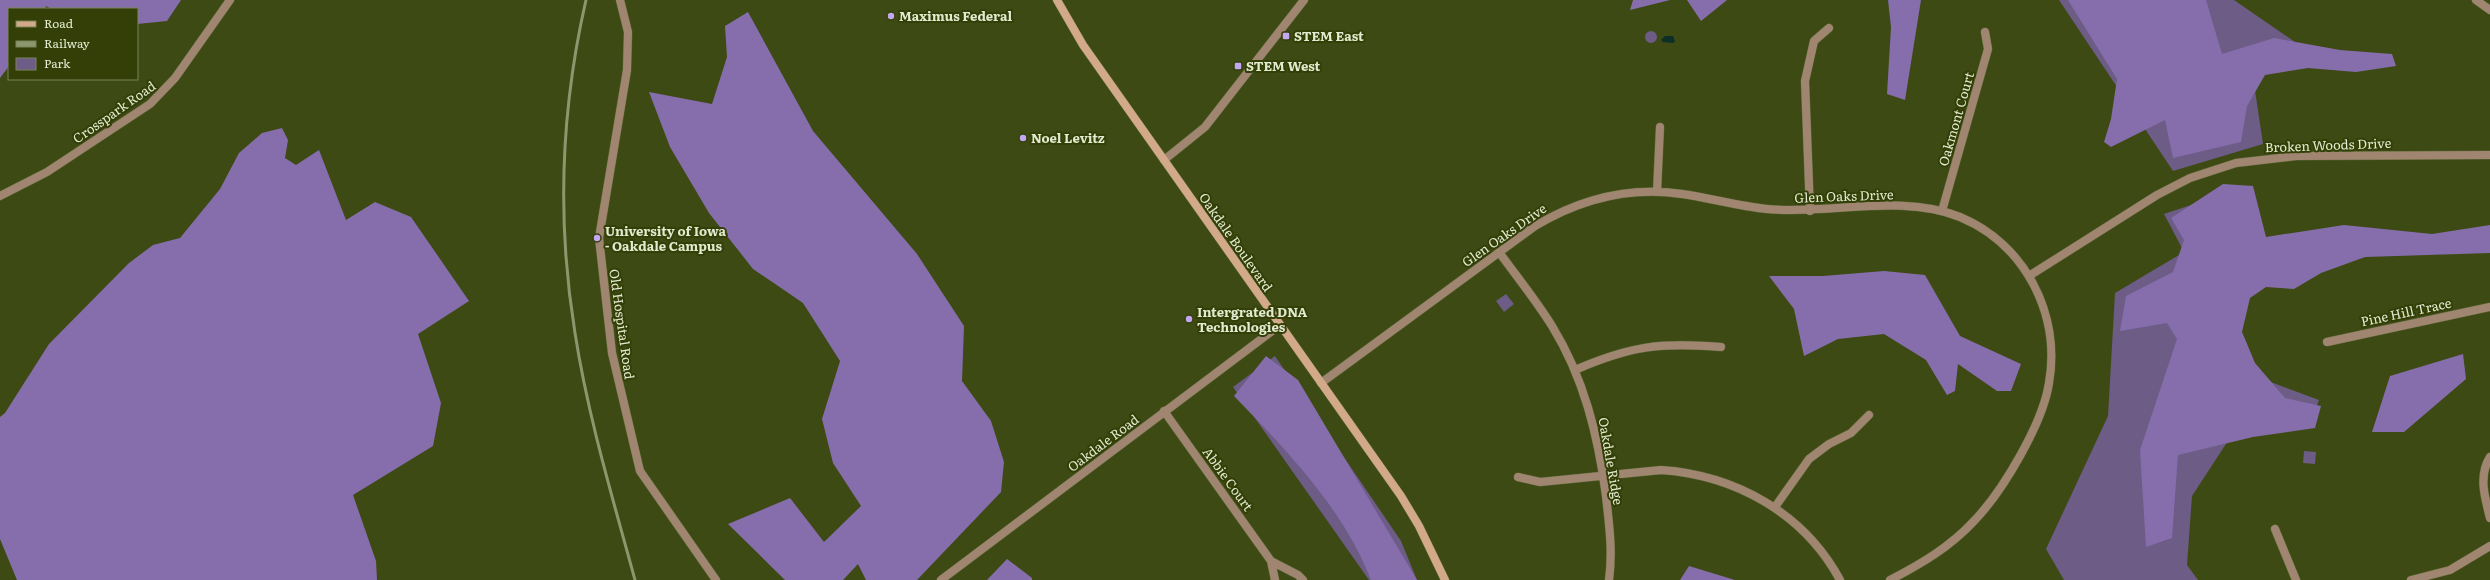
<svg xmlns="http://www.w3.org/2000/svg" width="2490" height="580" font-family="Literata,serif">
<style>
.green{fill:#6c5c86}
.forest{fill:#866eac}
.water{fill:#0e2e29}
.lines{fill:none;stroke-linecap:round;stroke-linejoin:round}
.minor-casing{stroke:#5b6736;stroke-width:9}
.secondary-casing{stroke:#5b6736;stroke-width:9}
.minor{stroke:#a08671;stroke-width:8}
.secondary{stroke:#d3aa89;stroke-width:8}
.rail{stroke:#8c976d;stroke-width:3}
.poi-dot{fill:#c3a7f2;stroke:#333f07;stroke-width:1.5}
.labels{text-anchor:middle;stroke-width:4;stroke-linejoin:round;paint-order:stroke}
.poi-label{font-size:13px;font-weight:bold;fill:#e2ebcf;stroke:#333f07;text-anchor:start}
.street-label{font-size:13px;fill:#e2ebcf;stroke:#333f07}
</style>
<rect width="100%" height="100%" fill="#3d4a14"/>
<path class="green" d="M2059,0h175l77,53 -59,17 11,74 -90,27z
M1645 37a6 6 0 1 1 12 0a6 6 0 1 1-12 0Z
M2245,187l-11,123 10,62 75,28 -9,23 -73,4 -45,69 -5,69 11,15h-134l-18,-31 62,-133 7,-123 69,-41 -20,-38z
M1506,294l8,10 -10,8 -8,-11z
M1275,356l126,185 16,39h-48l-136,-193z
M2304,451l12,1 -1,12 -12,-1z"/>
<path class="forest" d="M0,0h181l-14,21 -30,3v-15h-85l-6,-3 -1,3h-36v57l-9,12z
M1633,0h37l-40,10z
M1687,0h40l-26,21z
M1888,0h33l-16,100 -18,-6 4,-67z
M2068,0h138l16,54 52,-16 66,12 52,4 4,12 -40,6 -48,-4 -43,7 -18,31 -6,36 -68,16 -8,-38 -54,27 -7,-5 7,-23 6,-40z
M748,12l65,119 104,123 47,72 -2,55 29,40 13,41 -3,30 -84,88h-51l-8,-16 -15,16h-58l-57,-56 62,-26 34,44 37,-36 -28,-43 -11,-44 18,-58 -37,-58 -50,-34 -44,-56 -39,-66 -21,-55 63,12 15,-47 -2,-31z
M282,128l6,12 -3,18 11,7 23,-15 27,70 29,-18 36,15 58,84 -51,33 23,69 -8,43 -80,49 23,66 1,19h-360l-17,-41v-122l5,-4 44,-69 80,-81 24,-18 27,-7 40,-49 19,-36 23,-20z
M2223,184l30,2 13,51 78,-12 88,9 58,-9v28l-125,4 -44,16 -27,16 -28,-2 -16,11 -8,34 13,31 30,35 36,8 -6,22 -62,9 -75,18 -6,83 -26,9 -6,-97 37,-111 -10,-16 -47,8 6,-35 47,-24 11,-32 -13,-22z
M1884,271l41,4 35,61 61,28 -10,27h-14l-39,-27 -3,27 -8,4 -21,-35 -42,-26 -46,5 -34,17 -10,-47 -25,-33h54z
M2463,354l3,25 -62,53h-32l18,-56z
M1266,356l32,24 119,200h-46c-28,-72 -84,-129 -137,-184z
M1007,559l25,19v2h-45z
M1689,566l46,14h-55z"/>
<path class="water" d="M1665,36h8l2,5 -2,2 -10,-1 -2,-2z"/>
<g class="lines">
<g class="minor-casing">
<path id="minor" d="M620,0l8,32 -1,38 -28,168 13,115 28,118 76,109
M2476,0l14,10
M1164,160l41,-33 99,-127
M1657,192l3,-65
M0,196l47,-24 103,-68 25,-26 55,-78
M1810,211l-5,-130 9,-40 15,-13
M1942,211l46,-162 -3,-17
M1499,252c18,25 37,48 53,74 32,52 46,109 54,170 3,28 7,55 3,84
M2029,276l128,-81 33,-17 46,-15 60,-7 194,-1
M2327,342l163,-35
M1575,370c55,-24 86,-28 146,-23
M1321,383l214,-157c45,-27 94,-40 147,-32 28,4 56,12 85,15 62,6 134,-16 193,8 65,27 101,97 89,166 -6,40 -46,108 -75,138 -24,26 -53,43 -84,59
M1164,411l107,150 4,19
M2490,457c-12,19 -5,41 0,61
M1518,477l22,5 121,-12c74,5 143,43 179,110
M1775,507l34,-48 20,-15 22,-11 18,-18
M2275,529l21,51
M1271,561l27,14 5,5
M941,580l339,-255
M2411,580l39,-10 40,-24"/>
</g>
<g class="secondary-casing">
<path id="secondary" d="M1057,0l26,45 318,451 18,30 26,54"/>
</g>
<use href="#minor" class="minor"/>
<use href="#secondary" class="secondary"/>
<path class="rail" d="M586,0c-25,109 -29,223 -11,333 13,84 38,166 60,247"/>
</g>
<g class="poi-dot">
<circle cx="891" cy="16" r="4"/>
<rect x="1282" y="32" width="8" height="8" rx="2"/>
<rect x="1234" y="62" width="8" height="8" rx="2"/>
<circle cx="1023" cy="138" r="4"/>
<circle cx="597" cy="238" r="4"/>
<circle cx="1189" cy="319" r="4"/>
</g>
<g class="labels">
<g class="poi-label">
<text x="899" y="21">Maximus Federal</text>
<text x="1294" y="41">STEM East</text>
<text x="1246" y="71">STEM West</text>
<text x="1031" y="143">Noel Levitz</text>
<text x="605" y="236">University of Iowa<tspan x="605" dy="15">- Oakdale Campus</tspan></text>
<text x="1197" y="317">Intergrated DNA<tspan x="1197" dy="15">Technologies</tspan></text>
</g>
<g class="street-label">
<text transform="translate(114 112) rotate(-35)" y="5">Crosspark Road</text>
<text transform="translate(1956 119) rotate(-74)" y="5">Oakmont Court</text>
<text transform="translate(2328 145) rotate(-2)" y="5">Broken Woods Drive</text>
<text transform="translate(1844 196) rotate(-2)" y="5">Glen Oaks Drive</text>
<text transform="translate(1504 235) rotate(-35)" y="5">Glen Oaks Drive</text>
<text transform="translate(1236 242) rotate(55)" y="5">Oakdale Boulevard</text>
<text transform="translate(2406 312) rotate(-12)" y="5">Pine Hill Trace</text>
<text transform="translate(622 324) rotate(82)" y="5">Old Hospital Road</text>
<text transform="translate(1103 443) rotate(-37)" y="5">Oakdale Road</text>
<text transform="translate(1611 461) rotate(80)" y="5">Oakdale Ridge</text>
<text transform="translate(1228 479) rotate(54)" y="5">Abbie Court</text>
</g>
</g>
<rect x="8" y="8" width="130" height="72" fill="#333f07" stroke="#798457"/>
<rect x="16" y="21" width="20" height="6" fill="#d3aa89" stroke="#798457"/>
<text x="44" y="28" font-size="12" fill="#e2ebcf">Road</text>
<rect x="16" y="41" width="20" height="6" fill="#8c976d" stroke="#798457"/>
<text x="44" y="48" font-size="12" fill="#e2ebcf">Railway</text>
<rect x="16" y="58" width="20" height="12" fill="#6c5c86" stroke="#798457"/>
<text x="44" y="68" font-size="12" fill="#e2ebcf">Park</text>
</svg>
